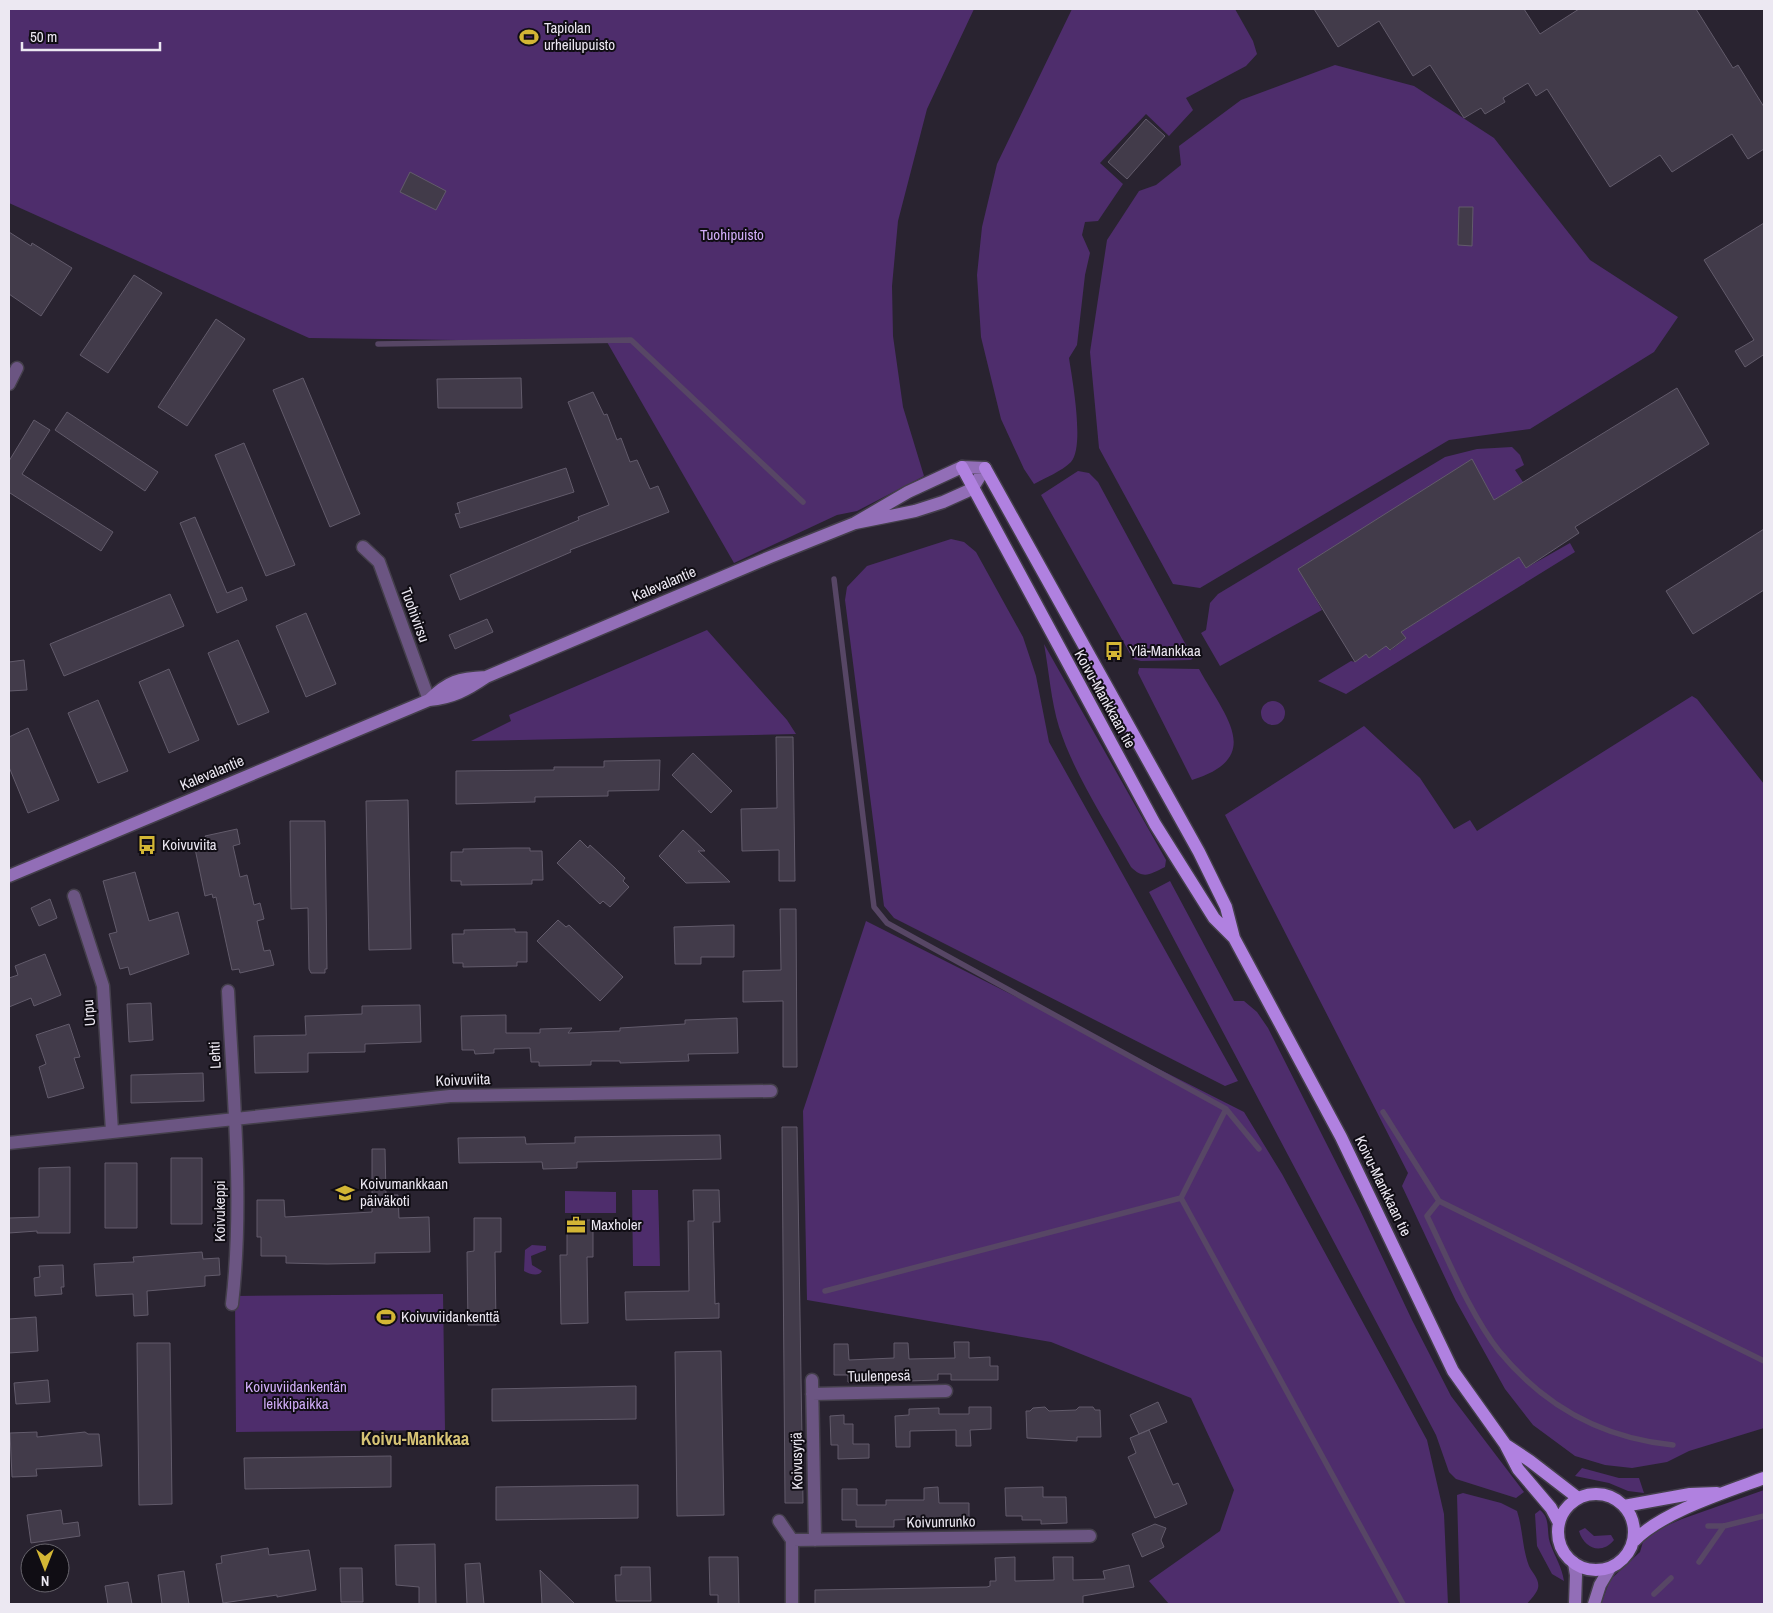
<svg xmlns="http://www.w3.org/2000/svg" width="1773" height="1613" font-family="'Archivo Narrow',sans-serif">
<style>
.green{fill:#4e2d6c}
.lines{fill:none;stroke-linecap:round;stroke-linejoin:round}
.stream{stroke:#574665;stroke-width:5.5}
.building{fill:#423b4a;stroke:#625b6b}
.street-casing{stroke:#443f4b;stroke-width:15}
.secondary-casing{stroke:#443f4b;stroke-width:15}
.primary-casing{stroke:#443f4b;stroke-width:15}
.street{stroke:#6b5582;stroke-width:12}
.secondary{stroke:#926eb7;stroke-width:12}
.primary{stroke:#b081e0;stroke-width:12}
.labels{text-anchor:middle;stroke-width:4;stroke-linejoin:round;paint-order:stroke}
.poi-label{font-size:15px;fill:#ece8f2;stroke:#100d14;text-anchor:start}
.park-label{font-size:15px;fill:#d2aef9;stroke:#100d14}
.street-label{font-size:15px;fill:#ece8f2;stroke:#100d14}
.quarter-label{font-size:18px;font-weight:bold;fill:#d6c375;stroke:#100d14}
</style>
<rect width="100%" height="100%" fill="#292330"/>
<path class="green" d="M9,9h965l-47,100 -29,112 -6,65 1,50 10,71 21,69 -67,35 -20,4 -103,48 -127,-221 -298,-4 -300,-135z
M1072,9h163l18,32 4,13 -11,12 -60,32 7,12 -24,26 -23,-22 -46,49 23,21 -25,37 -13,1 -3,13 8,18 -5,22 -8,70 -8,13c3,20 16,89 2,104 -9,9 -26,16 -37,22l-10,-15 -23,-50 -20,-82 -4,-62 5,-48 15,-63z
M1335,65l79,21 80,52 96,122 88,57 -24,35 -124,77 -81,11 -249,148 -27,-4 -74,-136 -9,-96 17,-112 32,-49 17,-6 25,-20 -2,-19 62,-46z
M1512,447l8,8 4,10 -9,5 8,12 -29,18 -22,-40 -173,109 23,41 -102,56 -19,-33 5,-3 4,-27 8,-9 227,-137 32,-8z
M1078,471l11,2 9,9 95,176 -2,2 -50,1 -8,-2 -92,-164z
M951,539l13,3 12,10 47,85 13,39 13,66 189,339 -13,5 -331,-168 -10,-12 -39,-306 2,-13 20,-21z
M1570,543l5,9 -229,142 -28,-13 33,-20 4,1 11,-8 3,4 17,-12 5,4 14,-11 -4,-7 118,-75 7,11z
M707,630l80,90 9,14 -325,7 40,-20 -2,-6z
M1044,644l122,216 -1,7c-15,7 -21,13 -34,0 -25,-45 -56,-91 -72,-140 -8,-26 -10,-56 -15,-83z
M1139,668l60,1c25,46 67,88 -7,111l-54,-107z
M1692,696l5,3 67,85v644l-75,23 -22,11 -35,6 -27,-3 -30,-9 -42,-31 -28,-36 -49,-88 -54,-115 6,-13 -183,-358 139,-89 56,52 34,51 16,-9 7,11z
M1261 713a12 12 0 1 1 24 0a12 12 0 1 1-24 0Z
M1170,881l62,116 2,4h10l13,11 11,16 91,180 53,112 39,76 73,96 -8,6 -60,-19 -7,-7 -13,-37 -287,-543z
M866,921l378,191 38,62 145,266 17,74 4,90h-279l-20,-23 71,-50 14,-41 -43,-92 -140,-56 -244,-42 -4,-189z
M632,1190h26l2,76h-27z
M565,1191l51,1v21h-51z
M532,1245l14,1v4l-15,6 1,9 10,6c-3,6 -13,3 -18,0l1,-21z
M443,1294l2,136 -209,2 -1,-136z
M1582,1468l37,10h20l5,15 -16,-2 -19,-8 -34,-7z
M1764,1490v114h-163l9,-24 30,-28 5,-17 37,-16z
M1463,1493l38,10 16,8c6,18 5,37 12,55 3,7 11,13 9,22 -1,5 -8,12 -11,16h-67l-3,-109z
M1540,1510c11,9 6,21 10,33 5,14 12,24 14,38l-12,-7 -15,-28 -2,-32z
M1585,1528l9,8 17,-1 3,5c-12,15 -30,9 -35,-9z"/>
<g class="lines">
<path class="stream" d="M378,344l253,-4 172,162
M834,579l40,328 13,16 339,186 33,40
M1383,1112l56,89 325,160
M1181,1198l222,406
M1439,1201l-12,15c20,41 44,100 72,135 45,55 104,87 174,94
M825,1291l356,-93 45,-89
M1708,1526h16l40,-10
M1699,1562l25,-36
M1654,1594l17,-16"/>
</g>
<path class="building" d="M1314,9h210l16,25 39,-25h117l37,59 5,-3 26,42v42l-16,10 -16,-25 -60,38 -12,-17 -50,32 -63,-98 -11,7 -8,-13 -25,15 2,4 -20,12 -4,-6 -17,10 -34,-53 -17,11 -34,-55 -41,26z
M1146,119l19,17 -38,43 -19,-17z
M410,172l36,19 -10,19 -36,-18z
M1459,207h14l-1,39 -14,-1z
M1764,223v134l-1,-2 -18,12 -10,-16 19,-11 -50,-80z
M9,232l22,14 1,-3 40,25 -31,48 -32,-22z
M134,275l28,18 -54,80 -28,-18z
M216,319l29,20 -58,87 -29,-19z
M303,378l57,136 -30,13 -57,-137z
M521,378l1,30h-84l-1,-29z
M1677,388l32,56 -134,83 4,6 -53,35 -7,-11 -118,75 5,6 -16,12 -4,-4 -17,12 -3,-4 -11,8 -57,-93 174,-110 22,41z
M593,392l11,23 3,-1 10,26 4,-2 9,24 7,-2 13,29 8,-3 11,26 -99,38 1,2 -111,48 -10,-25 129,-55 -1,-3 31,-12 -41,-103z
M67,412l91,60 -13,19 -90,-61z
M34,420l16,10 -28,44 91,58 -12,19 -91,-58 -1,3v-35z
M244,443l51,122 -29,11 -51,-121z
M566,468l8,24 -114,36 -5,-14 5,-1 -3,-10z
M195,517l32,76 15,-6 5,13 -30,13 -37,-90z
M1764,529v61l-71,44 -27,-43z
M170,594l14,32 -120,50 -14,-32z
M306,613l30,71 -30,13 -30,-71z
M487,619l6,13 -38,17 -6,-14z
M238,640l31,72 -31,13 -30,-72z
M24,660l3,30 -18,1v-29z
M169,669l30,71 -30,13 -30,-71z
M98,700l30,71 -30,12 -30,-70z
M28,728l31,72 -31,13 -19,-46v-30z
M776,737h17l2,144h-16v-31l-37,1 -1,-42 36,-1z
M693,753l39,38 -21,22 -39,-38z
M660,760l-1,30 -51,1v5l-73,1v5l-79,2v-33l98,-1v-3h50v-6z
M408,800l3,149 -42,1 -3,-149z
M290,821h35l2,148h-2v4h-14l-2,-4 -1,-61 -17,1z
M237,829l3,15 -7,2 7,31 7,-2 7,30 6,-2 4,16 -7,2 7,30 6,-1 4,15 -34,8 -1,-4 -7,1 -16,-73 -3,1 -1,-4 -7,2 -11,-52 6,-1 -1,-3 7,-2 -1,-2z
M683,830l22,21h-7l32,31 -44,1 -27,-27z
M580,840l8,8 2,-3 25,23 10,10 -2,3 6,6 -19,20 -7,-6 -3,3 -43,-41z
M514,848h16v3h12l1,29h-11v4l-71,1v-4h-10v-29h12v-3z
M135,872l14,49 29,-9 11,42 -59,21 -2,-8 -8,2 -11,-35 8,-2 -14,-51z
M50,899l7,19 -18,8 -8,-18z
M780,909h16l1,158h-14v-66l-40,1v-31l38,-1z
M558,920l8,7 3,-2 54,52 -23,24 -63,-60z
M734,925v32h-33v7h-26l-1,-37z
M515,929v3h12v30h-10v4l-54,1v-4h-10l-1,-29h12v-4z
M45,954l16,41 -27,11 -3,-8 -22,9v-29l9,-3 -3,-9z
M151,1003l2,37 -24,2 -2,-38z
M420,1005l1,37 -56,2v8l-57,1v19l-53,1 -1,-37 52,-1 -1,-19 57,-2v-8z
M506,1015v18h34v-4l32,-1 -4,5 52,-2v-3l65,-4v-4l52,-2 1,35 -50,1 1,7 -69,2v-2h-29v4l-52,1v-4h-8l-1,-14 -36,1v4l-19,1 -1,-4h-12l-1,-34z
M69,1024l11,33 -6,1 10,30 -36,10 -9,-31 7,-3 -10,-29z
M203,1073l1,28 -73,2v-28z
M782,1127h15l6,376h-18z
M720,1135l1,24 -144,3v6l-34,1 -1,-7 -83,1 -1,-25 67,-1 1,7 49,-1v-6z
M372,1149h13l1,46h12l1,23 30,-1 1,35 -55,1v10l-48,1 -41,-1v-7h-25v-19h-4v-37h27l1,17 87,-5z
M171,1158h31v66h-31z
M105,1163h32v65h-32z
M70,1167v66h-33v-2l-28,2v-15l30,-1v-49z
M693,1190h26l1,32h-7l2,82 4,-1v15l-93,2 -1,-28 64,-1 -1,-70h6z
M474,1218h27v34h-6l1,73h-28l-1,-73 7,-1z
M567,1220h26v37h-6l1,66 -27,1 -1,-69h7z
M202,1252l1,7 16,-1 1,17 -15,1v10l-58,5 1,24 -14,1 -1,-22 -37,2 -2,-32 40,-2 -1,-5z
M63,1265l1,22h-3l1,7 -27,2 -1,-18 6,-1 -1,-11z
M36,1317l2,34 -29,2v-34z
M954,1342h15v16l21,-1v9h8v14h-47v-6h-13v6l-30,1v-7l-30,1v6l-30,1v-7h-14v-31h14l1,16 45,-2v-15h14l1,16 46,-1z
M137,1343h33l2,161 -33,1z
M721,1351l3,164 -47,1 -2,-164z
M48,1380l2,22 -34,2 -2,-21z
M636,1386v33l-144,2v-32z
M1158,1402l9,20 -28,12 -9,-19z
M969,1407h22v22l-21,1 1,16h-15v-16l-46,1v16h-14l-1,-31 14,-1v-6l30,-1v6h30z
M1045,1407l4,4 27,-1 3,-3h14l2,3h5l1,27h-24v4l-50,-3 -1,-27h4l3,-3z
M844,1415v9h9v20h16v14l-31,1v-14h-7l-1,-29z
M1149,1430l24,55 5,-2 9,21 -32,14 -27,-61 8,-4 -6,-15z
M37,1432v5l48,-5 3,2h11l3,32 -66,3 1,7 -25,1 -2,-44z
M391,1456v31l-146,2 -1,-31z
M638,1485v33l-142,2v-33z
M938,1487l1,16h30v22l-31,1v-7h-23l-21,1v7h-38v-7h-14v-31h15v16h29v-5h38v-12z
M1043,1487v10h23l1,26 -26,1v-4h-19v-4h-16l-1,-28z
M61,1510l2,14 15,-2 2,14 -49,7 -4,-28z
M1155,1524l11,4 -5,12 3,7 -22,10 -10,-23z
M435,1544l1,60h-17v-17l-23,-2 -1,-40z
M268,1548l1,7 40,-5 7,40 -39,7v-2l-54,8 -7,-39 6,-1 -1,-7z
M709,1557h29l1,47h-21v-9h-8z
M1015,1557v24l39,-1 -1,-23h20v23l32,-1 -2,-8 26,-6 5,22 -51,9v8h-268v-14l172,-3 3,-1v-5h6l-1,-23z
M480,1563l4,41h-17l-2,-40z
M621,1567h29l1,34h-35l-1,-26h6z
M340,1568h22l1,34h-22z
M540,1570l35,34h-33z
M184,1571l5,33h-27l-4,-29z
M128,1582l4,22h-24l-3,-18z"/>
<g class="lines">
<g class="street-casing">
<path id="street" d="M9,384l8,-16
M363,547l16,15 50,138
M74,896l29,90 9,145
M228,991c5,104 16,210 4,313
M9,1143l441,-47 321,-5
M812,1380l3,160
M812,1394l134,-3
M779,1521l13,19v64
M792,1540l298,-4"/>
</g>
<g class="secondary-casing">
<path id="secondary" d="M429,700c19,-19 30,-22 57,-23
M9,876l420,-176c23,-2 38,-10 57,-23l284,-120 85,-34 53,-31 54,-25 23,1 -13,21 -29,13 -28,9 -60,12
M1574,1563l2,12 -1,29
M1594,1604l6,-19 10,-17"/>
</g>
<g class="primary-casing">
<path id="primary" d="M962,467l193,357 59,94 20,20
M985,468l214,384 27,55 8,31 107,199 112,234 52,73 13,25 33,39 8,15
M1506,1445l24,16 48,37
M1558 1532a38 38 0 1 1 76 0a38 38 0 1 1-76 0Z
M1624,1506l66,-12 27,-1
M1634,1541c28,-29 92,-49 130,-63"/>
</g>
<use href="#street" class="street"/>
<use href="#secondary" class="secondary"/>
<use href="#primary" class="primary"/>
</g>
<defs>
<g id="stadium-bare" transform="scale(1.5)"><path d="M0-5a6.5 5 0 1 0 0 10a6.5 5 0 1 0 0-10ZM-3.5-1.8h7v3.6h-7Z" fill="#d3b635" stroke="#100d14" stroke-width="2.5" paint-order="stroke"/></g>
<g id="bus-bare" transform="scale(1.5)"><path d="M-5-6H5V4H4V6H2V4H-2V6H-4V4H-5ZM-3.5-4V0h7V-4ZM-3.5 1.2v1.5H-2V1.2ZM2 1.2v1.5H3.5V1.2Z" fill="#d3b635" stroke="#100d14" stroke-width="2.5" paint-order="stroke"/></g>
<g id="school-bare" transform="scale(1.5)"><path d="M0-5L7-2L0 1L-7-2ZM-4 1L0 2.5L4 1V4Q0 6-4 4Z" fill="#d3b635" stroke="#100d14" stroke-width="2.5" paint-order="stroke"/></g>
<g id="office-bare" transform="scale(1.5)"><path d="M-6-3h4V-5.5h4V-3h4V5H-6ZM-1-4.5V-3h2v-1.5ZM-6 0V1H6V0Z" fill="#d3b635" stroke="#100d14" stroke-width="2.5" paint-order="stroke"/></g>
</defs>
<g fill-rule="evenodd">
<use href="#stadium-bare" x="529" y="37"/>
<use href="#bus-bare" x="1114" y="651"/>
<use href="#bus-bare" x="147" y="845"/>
<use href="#school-bare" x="345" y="1193"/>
<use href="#office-bare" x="576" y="1225"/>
<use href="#stadium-bare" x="386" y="1317"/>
</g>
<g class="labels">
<g class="poi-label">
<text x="544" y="33">Tapiolan<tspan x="544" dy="17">urheilupuisto</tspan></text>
<text x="1129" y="656">Ylä-Mankkaa</text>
<text x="162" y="850">Koivuviita</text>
<text x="360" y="1189">Koivumankkaan<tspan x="360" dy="17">päiväkoti</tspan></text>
<text x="591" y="1230">Maxholer</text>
<text x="401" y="1322">Koivuviidankenttä</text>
</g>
<g class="park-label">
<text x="732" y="240">Tuohipuisto</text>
<text x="296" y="1392">Koivuviidankentän<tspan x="296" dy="17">leikkipaikka</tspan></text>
</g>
<g class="street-label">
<text transform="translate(664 584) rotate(-23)" y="5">Kalevalantie</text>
<text transform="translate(415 615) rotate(70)" y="5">Tuohivirsu</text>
<text transform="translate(1105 699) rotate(61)" y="5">Koivu-Mankkaan tie</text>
<text transform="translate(212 773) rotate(-23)" y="5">Kalevalantie</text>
<text transform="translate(89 1013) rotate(-95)" y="5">Urpu</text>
<text transform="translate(215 1055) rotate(-93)" y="5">Lehti</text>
<text transform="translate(463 1080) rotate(-2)" y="5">Koivuviita</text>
<text transform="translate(1383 1186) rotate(64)" y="5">Koivu-Mankkaan tie</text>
<text transform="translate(220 1211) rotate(-90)" y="5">Koivukeppi</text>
<text transform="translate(879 1376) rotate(-1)" y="5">Tuulenpesä</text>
<text transform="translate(797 1461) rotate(-91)" y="5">Koivusyrjä</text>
<text transform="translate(941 1522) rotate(-1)" y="5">Koivunrunko</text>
</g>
<g class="quarter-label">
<text x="415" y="1445">Koivu-Mankkaa</text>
</g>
</g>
<rect width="1773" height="1613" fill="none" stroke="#ece8f2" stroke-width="20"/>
<g transform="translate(45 1568) rotate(180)"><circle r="24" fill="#100d14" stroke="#68656d"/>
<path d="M0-4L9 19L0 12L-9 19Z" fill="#d3b635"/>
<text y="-8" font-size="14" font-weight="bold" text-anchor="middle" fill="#ece8f2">N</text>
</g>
<path d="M22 42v8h138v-8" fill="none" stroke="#ece8f2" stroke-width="2.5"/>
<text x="30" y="42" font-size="15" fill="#ece8f2" stroke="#100d14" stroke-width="4" paint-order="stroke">50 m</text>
</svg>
